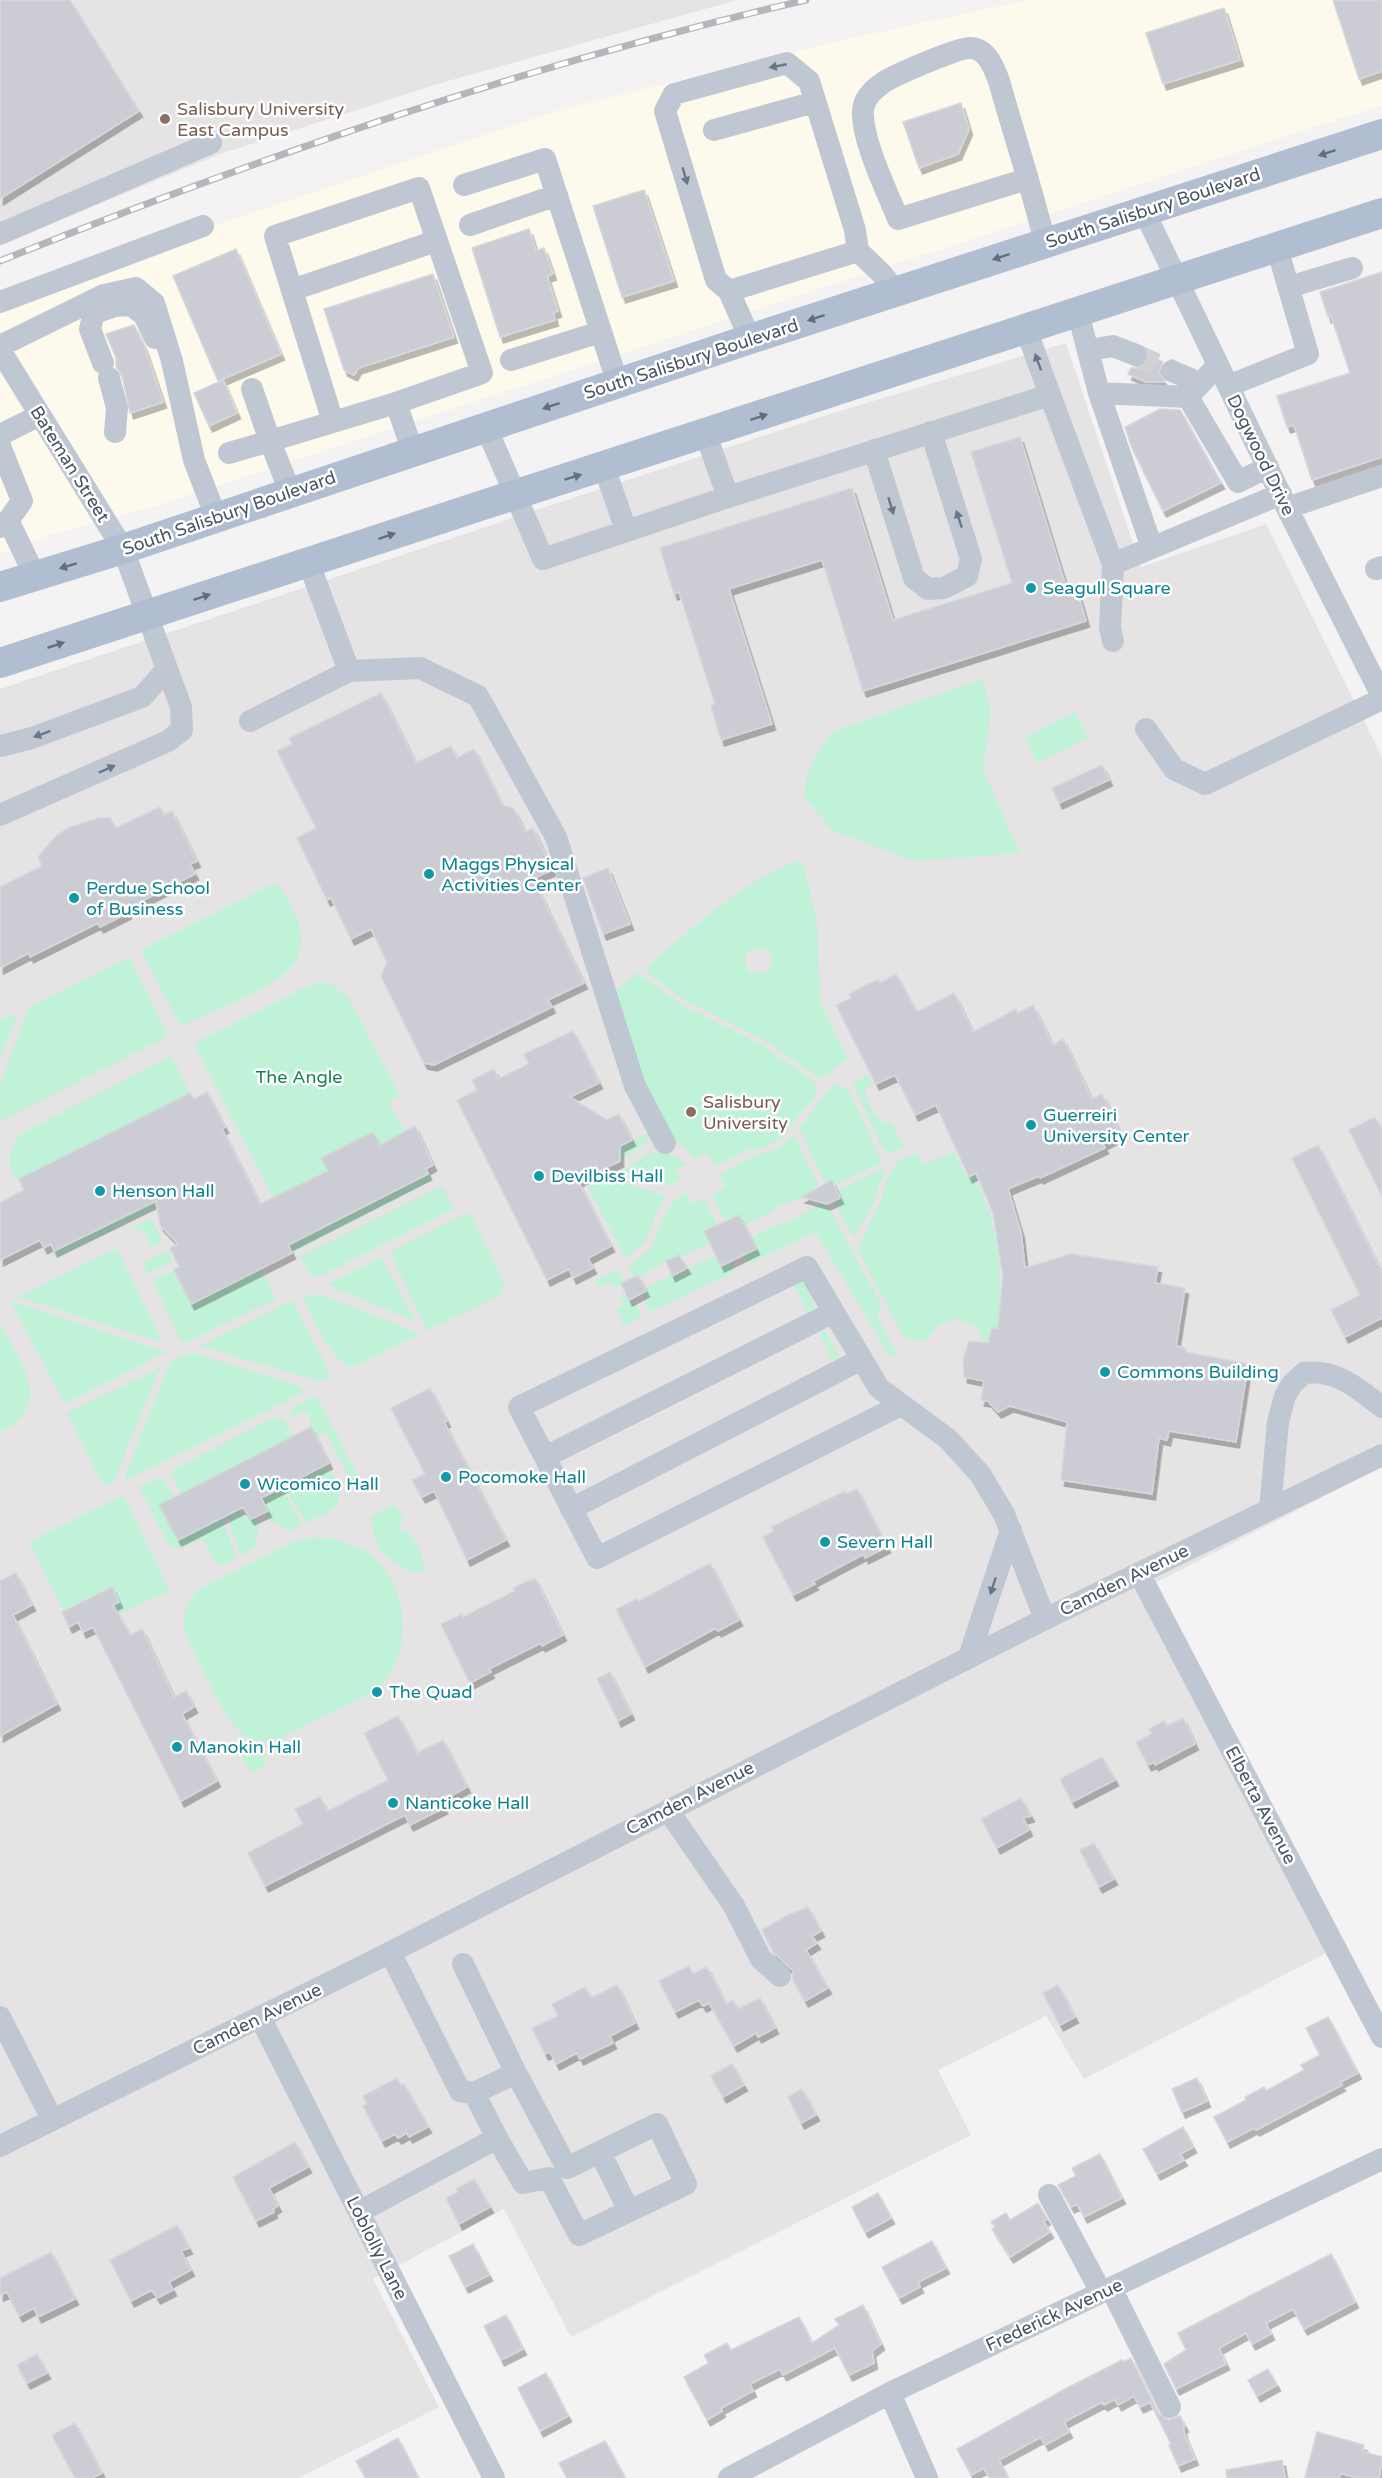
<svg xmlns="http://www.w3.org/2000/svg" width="1382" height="2478" font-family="'Varela Round',sans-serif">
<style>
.commercial{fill:#fdfaed}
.education{fill:#e5e3e4}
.green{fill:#c0f2d8;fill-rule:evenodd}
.building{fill:#cccdd4;stroke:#d6d7dd;stroke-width:1.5;filter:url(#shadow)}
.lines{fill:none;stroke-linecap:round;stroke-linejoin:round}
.minor-tunnel{stroke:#d2d2d5;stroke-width:22;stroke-dasharray:22 11;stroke-linecap:butt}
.minor{stroke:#bfc8d2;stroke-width:22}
.major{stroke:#b1bed1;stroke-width:30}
.rail-casing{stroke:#b4b6bc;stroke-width:7}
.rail{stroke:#fff;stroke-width:4.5;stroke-dasharray:14;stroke-linecap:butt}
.oneway{fill:#6c7683}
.oneway2{fill:#636e7d}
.education-dot{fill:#8d6e63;stroke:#fff;stroke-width:2}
.culture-dot{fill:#0f9aa8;stroke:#fff;stroke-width:2}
.labels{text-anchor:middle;stroke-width:5;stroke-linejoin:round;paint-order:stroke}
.education-label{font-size:18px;fill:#785e54;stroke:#fff;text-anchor:start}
.street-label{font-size:18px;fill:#495361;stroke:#fff}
.culture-label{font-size:18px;fill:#0d838f;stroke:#fff;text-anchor:start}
.park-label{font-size:18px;fill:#148254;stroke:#fff}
</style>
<defs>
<filter id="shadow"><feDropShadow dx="3.5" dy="6" stdDeviation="0" flood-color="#0004"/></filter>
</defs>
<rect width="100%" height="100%" fill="#f4f2f2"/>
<path class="commercial" d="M1028,0h354v105l-1227,401 -108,30 -47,18v-246l191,-75 365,-122 269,-67z"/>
<path class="education" d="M0,0h737l-296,83 -221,71 -220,91z
M1066,343l75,224 125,-43 116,233v710l-239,122 189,361 -248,129 -38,-63 -108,54 33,65 -400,202 -67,-128 -131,70 66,128 -141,71h-298v-1789l539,-180 291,-95z"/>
<path class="green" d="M982,679l9,32 -8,59 37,83 -105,8 -82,-30 -29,-34 4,-26 23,-39z
M1075,712l13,26 -51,25 -12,-26z
M799,861l5,5 13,56 3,80 28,57c-12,7 -17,13 -28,20l-49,-35 -92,-47 -32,-25 1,-7c44,-35 97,-87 151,-104zM757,947l11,4 4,7 -2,11 -10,5 -11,-3 -4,-7 2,-12z
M273,884l8,3c7,14 17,30 20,46 1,7 -1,21 -4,27 -17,28 -86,52 -116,66l-40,-74 3,-4z
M129,957l38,76 -4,6 -163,82v-36l28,-77z
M638,973l44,32 77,38 56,39 2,12 -36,44 -16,9 -20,4 -30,16 -8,-14 -12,6 -11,-12 -17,-10 -55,-139 5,-9z
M320,983l11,1 18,14 51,98 -11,6 16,30 -25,13 -7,-13 -51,26 6,13 -55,27 -78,-152 2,-4 112,-57z
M13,1015l3,2 -16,44v-41z
M171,1056l19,37 -171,86c-18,-10 -7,-35 3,-46z
M868,1075l5,9 -6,4 -2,5c6,13 10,32 27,29l12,25 -13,6 -8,-3 -30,-67z
M835,1083l6,5h7l34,75 -48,22 -2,-5 -7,3 -26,-55z
M649,1132l-2,10 -29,19 1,-13z
M794,1135l25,51 -4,2v3l-42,18 1,2 -29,14 -6,-10 -14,6 -13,-27 13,-7 -6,-12 31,-17 29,-10z
M954,1151l13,27 7,-3c26,55 29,94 23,154l-7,1 -3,15 -11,-18 -18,-8 -18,5 -16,18 -20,-5 -47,-89 24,-45 6,-24 12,-19 18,-7 6,12z
M651,1152l19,2 17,10 -12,6 6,11 -16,4 -40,-12 -1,-3z
M882,1169l4,4 -7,12 -5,18 -19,33 -3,-1 -18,-34 6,-3 -3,-7z
M428,1174l4,6 -140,73 -4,-8z
M620,1181l46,15c-12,15 -13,37 -25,50 -4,4 -11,8 -16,12l-37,-71 13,-5z
M442,1186l11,22 -3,3 -133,67 -7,-3 -10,-18z
M686,1191l6,13 12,-6 13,28 -13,6 6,11 -30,14 -1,-2 -40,22 -2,-2 -4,2 -5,-11 23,-18 16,-40z
M153,1203l3,5 -101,50 -2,-5z
M823,1203l4,1 54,100 -3,14 15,29h5l-7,11 -76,-126 -64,31 -10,-7 15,-7 -5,-12 30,-14 1,2z
M466,1214l5,1 33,67 -2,12 -75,37 -37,-79z
M151,1218l12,24 -11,6 -9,-19 -7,3 -2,-5z
M117,1248l46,95 -146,-46 93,-46z
M168,1250l5,10 -3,3 -22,11 -5,-11z
M716,1255l5,11 12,-5 1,11 -84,40 -8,-18 4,-2 -2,-3 30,-15 2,2 10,-4v-3z
M381,1257l35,65 -89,-37z
M261,1268l15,31 -90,44 -5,-2 -29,-61 22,-10 17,33z
M618,1270l6,11 -3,2 1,2 -6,3 -4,-6 -12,6 -4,-8z
M798,1282l6,1 11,24 -3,5 -6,-2 -11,-24z
M626,1294l3,5 4,-1 9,18 -18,10 -8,-17 8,-5 -4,-7z
M305,1295l21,1 94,38 -68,34c-26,-13 -36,-46 -49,-69z
M10,1301l157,51 -102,52z
M292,1301l36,68 1,6 -3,5 -7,1 -119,-35z
M0,1322c20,41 56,82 0,111z
M826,1331l13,25 -3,5 -5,-2 -11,-23 2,-4z
M191,1352l108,34 4,7 -176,87 -2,-4 45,-114z
M160,1368l-46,113 -6,3 -6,-1 -35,-70z
M313,1397l5,1 43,84 -3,5 -5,-1 -27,-54 -10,5 -5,-10 -2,-13 -11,-2 -7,8c-2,-14 12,-17 22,-23z
M275,1417l9,3 9,16 -112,58 -9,-18 2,-7z
M323,1466c15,9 24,29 9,44 -6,5 -18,9 -26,13l-22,-37z
M157,1478l7,2 11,17 -16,8 19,35 44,-22 14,40 -13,7 -7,-2 -14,-24c-12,5 -23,14 -34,5l-29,-57z
M282,1487l19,38 -11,6 -21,-11 -5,-7 4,-3 -7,-12z
M123,1495l47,96 -52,23 -5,-9 6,-3 -8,-15 -47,24 -35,-69z
M391,1506l6,2 7,12 -6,6 3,6 4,-2c11,7 21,30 18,42l-9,2c-33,-21 -37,-16 -43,-57z
M238,1510l6,8 11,-1 4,9 -4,21 -14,9 -15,-41z
M315,1537c20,2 37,5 53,16 43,31 48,108 4,140l-94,46c-10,2 -22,3 -32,-2 -21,-13 -49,-80 -61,-104l-2,-13 3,-13 11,-17 95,-48z
M249,1751l15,4 2,10 -12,7 -5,-3 -7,-12z"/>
<path class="building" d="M0,0h70l69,111 -139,88z
M1333,0h49v71l-23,8z
M1224,8l16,52 -77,24 -17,-51z
M961,103l8,26 -11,25 -39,14 -16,-46z
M644,190l30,91 -52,16 -29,-91z
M529,229l7,22 8,-3 9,26 -6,2 11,35 -5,2 2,7 -55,17 -28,-89z
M236,249l45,105 -63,27 -45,-105z
M1382,272v185l-70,23 -18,-55 -7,2 -10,-31 73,-23 -19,-57 -3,1 -8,-25z
M433,274l21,63 -96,31 -4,7 -10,-5 -20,-61z
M134,325l10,21 19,56 -33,11 -8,-38 -6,-8v-9l-10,-24z
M1149,356l14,6 -4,11 6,9h-19l-18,-8 3,-6h8l6,-3z
M223,380l14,33 -28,13 -15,-33z
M1160,409l20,1 41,73 -58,28 -31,-63 -7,-21z
M1020,437l48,156 9,-3 9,31 -223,70 -41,-131 -93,29 43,135 -51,16 -10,-34 4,-2 -36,-112 -5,2 -14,-46 192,-60 41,132 119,-37 -41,-131z
M381,693l35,70 35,-17 6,12 17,-9 28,56 12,4 11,23 8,-4 19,42 -19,9 51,104 -36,17 4,7 -118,58 -10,-2 -43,-87 6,-14 -16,-33 -20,10 -20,-41 -4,2 -30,-62 19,-10 -39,-77 15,-7 -3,-6z
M1102,765l7,15 -50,23 -7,-15z
M160,807l4,8 8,-4 25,50 -7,3 5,10 -69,35 2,4 -28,14 -2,-4 -68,34 -1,-4 -29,15v-81l42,-21 -4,-9 18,-21 12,-8 30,-10h12l6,10z
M608,868l22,56 -27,10 -20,-56z
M896,974l21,38 37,-19 19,39 43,-23 2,4 15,-8 20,40 10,-6 29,60 10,-5 19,41 -18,9 2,4 -65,30 -1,-2 -31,13 13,44 4,35 46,-14 87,13 -3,16 30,5 -9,58 9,2 1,4 62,12 -12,78 -67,-11 -2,9 -8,-2 -7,56 -91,-14 6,-58 -57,-16 -12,6 -10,-11 -7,-1 3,-19 -20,-4 -1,-18 6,-18 19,2 4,-15h6l5,-52 -10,-63 -17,-40 -7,4 -33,-72 -21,10 -20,-40 -19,9 -40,-79 15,-7 -2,-4 29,-15 2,4z
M573,1031l26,52 -29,14 37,23 12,-6 13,26 -12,6v15l-42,20 33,65 -23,12 5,10 -20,10 -4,-9 -22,11 -90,-180 20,-10 -5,-10 22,-11 4,10 31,-15 -5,-10z
M207,1092l18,35 -3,2 38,75 68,-33 -7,-13 52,-26 7,13 35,-19 18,39 -7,4 2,5 -140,71 4,8 -101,51 -17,-34 5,-3 -9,-19 8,-4 -18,-19 -4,-24 -102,50 -3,-7 -7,4 -4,-8 -40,20v-57l24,-13 -5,-11 171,-86 4,6z
M1375,1117l7,13v66l-33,-66z
M1318,1145l64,128v45l-37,19 -14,-27 29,-15 -68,-137z
M832,1180l8,18 -13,6 -25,-7z
M739,1215l17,34 -35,17 -17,-35z
M679,1255l8,13 -15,8 -6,-15z
M638,1275l8,16 -17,9 -8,-17z
M430,1388l17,33 -3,1 62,118 -39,20 -33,-69 -12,6 -10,-17 13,-6 -34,-66z
M311,1427l18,36 -68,35 7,13 -17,8 -8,-12 -65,33 -19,-35z
M857,1489l30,58 -22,11 -1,-4 -51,27 2,3 -22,11 -30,-58 11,-6 -3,-4 74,-36 2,3z
M710,1563l29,57 -21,11 -2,-3 -71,39 -29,-58 21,-10 2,2z
M16,1573l16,32 -19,10 44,89 -57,32v-155z
M535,1578l28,57 -21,11 -1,-3 -52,26 2,3 -21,11 -29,-59 21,-10 1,3 52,-26 -2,-3z
M112,1587l7,15 -6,3 17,30 12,-6 32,68 12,-6 8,16 -12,7 35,67 -36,20 -88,-174 -10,5 -5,-10 -9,5 -7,-15z
M610,1672l21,42 -13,7 -21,-42z
M398,1716l19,37 26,-13 24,47 -26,14 3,7 -34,17 -5,-10 -140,71 -17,-33 55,-29 -8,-15 25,-12 8,14 60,-31 -24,-47z
M1183,1718l12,26 -40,21 -1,-3 -6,3 -12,-23 16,-8 -3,-5 15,-8 3,5z
M1102,1757l13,23 -43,22 -12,-23z
M1021,1798l10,18 -8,2 6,12 -32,18 -16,-29z
M1094,1843l20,36 -15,8 -19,-37z
M808,1907l13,24 -9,5 5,7 -11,7 22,38 -23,13 -12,-21v-9l-19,-18 -12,-23 24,-14z
M689,1966l4,8 14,-7 19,37 7,-4 5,9 22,-11 15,30 -17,9 -2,-4 -22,13 -25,-43 -6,3 -4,-6 -24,12 -16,-31z
M617,1985l18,38 -25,13 3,7 -33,16 -3,-6 -21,11 -6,-12 -5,2 -13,-26 26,-12 -6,-12 33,-17 6,11z
M1058,1985l17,32 -15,8 -17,-32z
M1328,2017l30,56 -18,9 2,3 -86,45 -2,-2 -27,14 -13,-25 32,-17 -1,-3 19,-10 2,4 38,-21 -3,-5 19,-10 -14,-27z
M732,2064l12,21 -21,12 -12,-21z
M397,2078l4,8 3,-2 24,43 -19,10 -2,-4 -9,5 -3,-4 -13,7 -19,-35 4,-2 -4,-8z
M1197,2078l10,23 -25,11 -10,-23z
M802,2089l14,26 -15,8 -13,-26z
M1183,2127l10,20 -13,7 4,6 -27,14 -14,-25z
M295,2142l13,25 -39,21 9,18 -5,3 1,3 -18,9 -23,-44z
M1100,2154l22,44 -38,19 -7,-13 -6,3 -13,-22 18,-9 -4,-8z
M474,2179l16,28 -31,17 -13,-26 12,-6 -2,-3z
M878,2193l13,25 -26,14 -13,-25z
M1038,2203l9,16 -4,2 7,11 -40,25 -18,-28 3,-2 -4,-5 15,-9 4,7z
M177,2225l12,23 -8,3 10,19 -22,12 4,8 -16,8 -5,-8 -21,11 -21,-41z
M932,2241l14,27 -28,14 2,5 -21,11 -17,-31z
M473,2244l16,31 -24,12 -16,-31z
M51,2252l24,47 -37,18 -4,-9 -15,8 -12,-24 -7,3v-17z
M1331,2254l24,48 -51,27 -11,-20 -27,14 5,11 -19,10 -6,-11 -27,15 7,16 -50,25 -12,-25 22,-14 -8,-17z
M863,2305l18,39 -9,7 2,12 -25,12 -14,-27 -52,27 -3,-6 -30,15 3,7 -32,17 1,3 -15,9 -23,-43 25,-14 -5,-8 23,-12 4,7 68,-33 13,26 27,-18 -4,-6z
M506,2315l17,34 -22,11 -17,-34z
M37,2354l10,19 -20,10 -10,-18z
M1131,2358l27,55 11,7 11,-4 5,10 -2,1 1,6 11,26 -17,7 -9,-21 2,-1 -21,-42 -10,5 -6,-11 -16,9 -3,-6 -11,6 -2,-3 -38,20 5,10 -24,13 -4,-8 -42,23 9,18h-19l-5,-10 -13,7 -14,-26 108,-60 57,-29 1,2z
M1268,2369l9,16 -20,11 -9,-16z
M546,2373l22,43 -28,15 -22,-43z
M75,2423l27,50 -10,5h-17l-23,-43z
M1317,2432l47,13 -2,6 20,6 -3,21h-22l-17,-5 -1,5h-34z
M398,2438l20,40h-52l-10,-17z
M605,2441l20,37h-58l-8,-15z
M1282,2460l3,18h-58l-1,-8z"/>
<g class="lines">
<path class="minor-tunnel" d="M1136,355l36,16"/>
<path class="minor" d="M714,130l101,-28
M1027,179l-129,40c-11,-28 -37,-80 -35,-109 1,-12 12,-22 21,-28 13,-8 73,-34 86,-34 17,0 24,20 29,33 15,54 33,107 46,162
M464,185l81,-26 73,225
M1144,211l143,297 95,188
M470,225l87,-30
M0,234l211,-91
M858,251l24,23 14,18
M1289,287l63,-19
M292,290l144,-49
M729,291l129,-40 -3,-21 -46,-149 -22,-18 -113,31 -9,17 51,169 13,11 21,48
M0,302l203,-76
M1078,313l21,80 53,155
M1026,329l24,66
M0,346l104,-51 32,-7 18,15 18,58 22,99 22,57
M0,350l123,199 58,158 1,23 -14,11 -168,74
M1090,350l23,-4 23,9
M511,360l89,-28
M103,363l-13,-34 4,-16 21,-7 16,-1 13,10 11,23
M1172,371l28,12
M109,378l8,30 -2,24
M1228,386l80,-32 -31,-106
M1099,393l89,4 50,85 30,-15
M1188,397l29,-31
M396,403l17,49
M486,427l57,132 185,-62
M0,435l40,-20
M706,435l22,62 322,-102 63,169 168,-70
M0,446l22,55 -17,24 -5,2
M874,450l40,128 14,11 16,-1 23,-12 4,-17 -40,-127
M229,453l41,-12 -18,-52
M604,467l22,63
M290,492l-20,-51 126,-38 86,-30 -63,-185 -144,48 58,186
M1287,508l95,-32
M8,520l27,56
M1113,564l-3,64 3,13
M1376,569l6,-2
M349,671l71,-3 58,28 78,141 79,249 30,57
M250,721l99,-50 -41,-110
M1146,729l28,40 31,15 177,-85
M0,746l32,-8 110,-41 24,-27
M901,1405l-304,153 -78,-151 288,-140 72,121 69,51 32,35 24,40 41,105
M545,1457l289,-145
M571,1509l291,-150
M1270,1509l8,-87 7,-26 7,-12 12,-11c33,-4 53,15 78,34
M1139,1573l243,464
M969,1657l42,-127
M668,1810l66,96 27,53 19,17
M390,1952l70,139 14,2
M463,1964l53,109
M0,2017l52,102
M260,2017l234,461
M0,2146l369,-183 676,-344 337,-164
M600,2152l29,59
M1049,2195l52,97
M359,2212l138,-74 -23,-45 42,-20 51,95 90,-44 29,60 -107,51 -30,-57 -26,5 -26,-45
M1111,2288l59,119
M890,2393l37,85
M729,2478l161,-85 492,-234"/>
<path class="major" d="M0,587l123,-38 627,-210 632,-205
M0,663c460,-152 922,-299 1382,-450"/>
<g class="rail-casing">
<path id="rail" d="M0,261c262,-105 530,-197 806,-261"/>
</g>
<use href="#rail" class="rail"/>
</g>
<defs><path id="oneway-solid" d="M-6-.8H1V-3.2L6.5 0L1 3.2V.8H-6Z" transform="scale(1.5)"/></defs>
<g class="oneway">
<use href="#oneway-solid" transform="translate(778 66) rotate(169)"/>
<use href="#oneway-solid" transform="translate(685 176) rotate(74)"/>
<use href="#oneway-solid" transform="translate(1038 362) rotate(-110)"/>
<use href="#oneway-solid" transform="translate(891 506) rotate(73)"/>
<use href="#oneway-solid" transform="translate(959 519) rotate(-108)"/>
<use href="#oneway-solid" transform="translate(42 734) rotate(160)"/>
<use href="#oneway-solid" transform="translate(107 769) rotate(-24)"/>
<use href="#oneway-solid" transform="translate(993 1586) rotate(108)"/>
</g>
<g class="oneway2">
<use href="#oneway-solid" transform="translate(1327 153) rotate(162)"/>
<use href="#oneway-solid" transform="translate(1001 257) rotate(162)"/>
<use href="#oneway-solid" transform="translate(816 318) rotate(162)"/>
<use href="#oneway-solid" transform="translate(551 406) rotate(162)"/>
<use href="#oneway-solid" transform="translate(759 417) rotate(-18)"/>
<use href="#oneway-solid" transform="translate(573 477) rotate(-17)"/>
<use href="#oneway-solid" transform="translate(387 536) rotate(-18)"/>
<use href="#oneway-solid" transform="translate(68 566) rotate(163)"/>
<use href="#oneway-solid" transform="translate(202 597) rotate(-18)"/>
<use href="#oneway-solid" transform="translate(56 645) rotate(-18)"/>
</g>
<g class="education-dot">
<circle cx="165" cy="119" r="6"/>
<circle cx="691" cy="1112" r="6"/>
</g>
<g class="culture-dot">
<circle cx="1031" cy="588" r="6"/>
<circle cx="429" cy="874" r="6"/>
<circle cx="74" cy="898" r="6"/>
<circle cx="1031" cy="1125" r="6"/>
<circle cx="539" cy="1176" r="6"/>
<circle cx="100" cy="1191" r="6"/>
<circle cx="1105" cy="1372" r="6"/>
<circle cx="446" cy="1477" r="6"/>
<circle cx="245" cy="1484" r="6"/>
<circle cx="825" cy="1542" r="6"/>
<circle cx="377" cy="1692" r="6"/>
<circle cx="177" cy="1747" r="6"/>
<circle cx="393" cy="1803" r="6"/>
</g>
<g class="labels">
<g class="education-label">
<text x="177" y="115">Salisbury University<tspan x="177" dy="21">East Campus</tspan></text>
<text x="703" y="1108">Salisbury<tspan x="703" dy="21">University</tspan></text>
</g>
<g class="street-label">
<text transform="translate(1153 208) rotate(-18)" y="6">South Salisbury Boulevard</text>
<text transform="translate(691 359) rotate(-18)" y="6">South Salisbury Boulevard</text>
<text transform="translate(1261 455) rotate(64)" y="6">Dogwood Drive</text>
<text transform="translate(70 464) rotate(58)" y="6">Bateman Street</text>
<text transform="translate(229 513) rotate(-19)" y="6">South Salisbury Boulevard</text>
<text transform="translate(1124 1580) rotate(-26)" y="6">Camden Avenue</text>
<text transform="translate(690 1798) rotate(-27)" y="6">Camden Avenue</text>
<text transform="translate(1261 1805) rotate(62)" y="6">Elberta Avenue</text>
<text transform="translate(257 2019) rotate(-26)" y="6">Camden Avenue</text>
<text transform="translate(377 2248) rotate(63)" y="6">Loblolly Lane</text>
<text transform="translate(1054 2315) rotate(-25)" y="6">Frederick Avenue</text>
</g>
<g class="culture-label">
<text x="1043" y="594">Seagull Square</text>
<text x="441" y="870">Maggs Physical<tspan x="441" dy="21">Activities Center</tspan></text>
<text x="86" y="894">Perdue School<tspan x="86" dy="21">of Business</tspan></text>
<text x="1043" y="1121">Guerreiri<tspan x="1043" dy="21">University Center</tspan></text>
<text x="551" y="1182">Devilbiss Hall</text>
<text x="112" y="1197">Henson Hall</text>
<text x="1117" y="1378">Commons Building</text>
<text x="458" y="1483">Pocomoke Hall</text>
<text x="257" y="1490">Wicomico Hall</text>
<text x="837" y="1548">Severn Hall</text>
<text x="389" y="1698">The Quad</text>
<text x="189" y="1753">Manokin Hall</text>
<text x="405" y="1809">Nanticoke Hall</text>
</g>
<g class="park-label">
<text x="299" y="1083">The Angle</text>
</g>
</g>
</svg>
